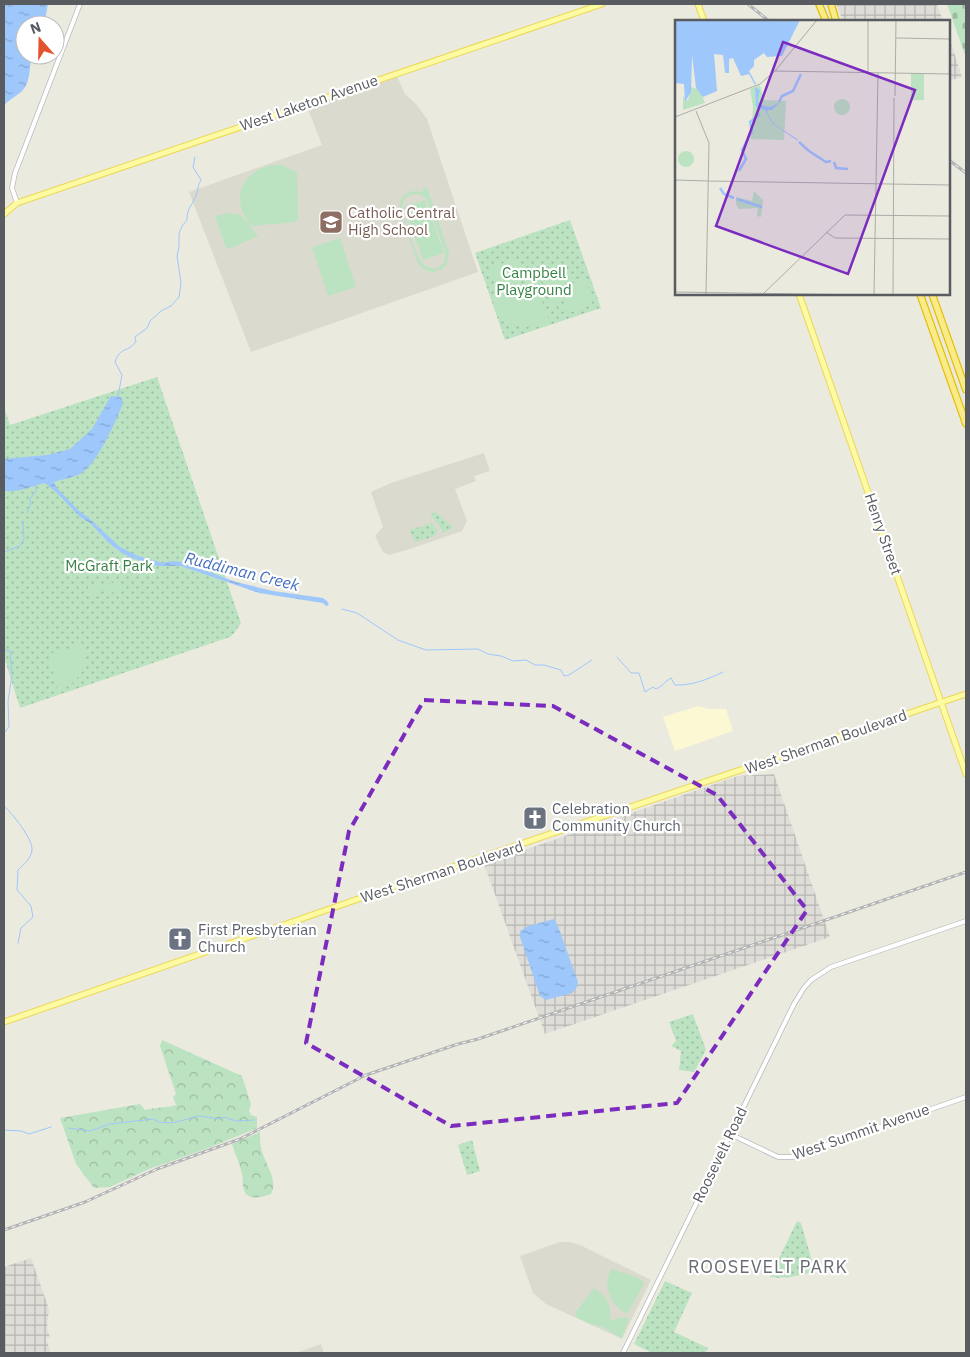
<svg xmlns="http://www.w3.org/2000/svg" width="970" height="1357" font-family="'IBM Plex Sans',sans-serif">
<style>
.commercial{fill:#fcf8d3}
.industrial{fill:url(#industrial-grid)}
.education{fill:#dbdace}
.grass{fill:url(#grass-dots)}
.forest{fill:url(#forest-crowns)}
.cemetery{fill:url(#cemetery-stones)}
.garden{fill:#bce3c1;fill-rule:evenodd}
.water{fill:url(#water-ripples)}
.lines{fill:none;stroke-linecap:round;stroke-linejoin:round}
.stream{stroke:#9ec7fc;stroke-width:1}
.minor-casing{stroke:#b7b9be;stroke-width:5.5}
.major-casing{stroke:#edd757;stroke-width:7}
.highway-casing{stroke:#e4bd06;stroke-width:8}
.minor{stroke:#fff;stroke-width:4}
.major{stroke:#fcfaa3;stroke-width:5}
.highway{stroke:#f9ec88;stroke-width:5.5}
.rail-casing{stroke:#b3b4b4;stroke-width:3}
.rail{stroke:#fff;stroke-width:1;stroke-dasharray:4;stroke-linecap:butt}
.marked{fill:none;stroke:#7b2cbf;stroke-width:4;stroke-dasharray:10 6;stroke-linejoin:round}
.labels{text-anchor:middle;stroke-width:4.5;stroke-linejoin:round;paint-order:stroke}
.street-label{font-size:15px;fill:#585b60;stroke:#fff}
.education-label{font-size:15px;fill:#785e54;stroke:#fff;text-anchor:start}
.park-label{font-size:15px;fill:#368244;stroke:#fff}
.worship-label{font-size:15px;fill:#5b616d;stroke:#fff;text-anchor:start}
.water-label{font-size:16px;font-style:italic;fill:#436ebe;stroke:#fff}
.quarter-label{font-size:18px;letter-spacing:1px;fill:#696d72;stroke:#fff}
.inset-river{fill:none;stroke:#9ec7fc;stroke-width:2.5}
.inset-road{fill:none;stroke:#acada8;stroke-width:1}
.view{fill:#7b2cbf;fill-opacity:0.15;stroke:#7b2cbf;stroke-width:2.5}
.inset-edge{fill:none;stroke:#585b60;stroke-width:2.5}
</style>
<defs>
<pattern id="industrial-grid" width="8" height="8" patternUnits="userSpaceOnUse" patternTransform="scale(1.25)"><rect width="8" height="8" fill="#dfddd7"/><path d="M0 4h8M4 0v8" fill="none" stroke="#b8b6b2"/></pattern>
<pattern id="grass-dots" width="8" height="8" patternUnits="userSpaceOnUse" patternTransform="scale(1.25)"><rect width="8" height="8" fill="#bce3c1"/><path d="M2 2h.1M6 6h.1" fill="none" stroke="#9cbba0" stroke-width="1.8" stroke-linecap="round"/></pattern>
<pattern id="forest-crowns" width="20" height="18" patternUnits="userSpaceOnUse" patternTransform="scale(1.25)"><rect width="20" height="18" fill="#bce3c1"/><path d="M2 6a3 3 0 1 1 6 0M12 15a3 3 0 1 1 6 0" fill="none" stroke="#9cbba0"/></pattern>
<pattern id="cemetery-stones" width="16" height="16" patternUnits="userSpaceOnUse" patternTransform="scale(1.25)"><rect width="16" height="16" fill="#bce3c1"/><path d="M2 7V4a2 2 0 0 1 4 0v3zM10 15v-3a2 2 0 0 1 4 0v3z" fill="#9cbba0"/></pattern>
<pattern id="water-ripples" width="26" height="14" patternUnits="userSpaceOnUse" patternTransform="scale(1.25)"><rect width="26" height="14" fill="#9ec7fc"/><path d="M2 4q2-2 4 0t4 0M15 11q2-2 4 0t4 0" fill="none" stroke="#84a5cf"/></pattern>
</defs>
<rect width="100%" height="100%" fill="#ebeadf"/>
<path class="commercial" d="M698,706l12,3h16l7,22 -58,20 -12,-34z"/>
<path class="industrial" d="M836,4h101l6,17h-100z
M949,37l13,40 -13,4z
M774,774l56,163 -285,97 -61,-170 254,-88z
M31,1258l18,51 -2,19 3,9 -4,2 5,14h-47v-86z"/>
<path class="education" d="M396,74l9,20 11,10 11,15 51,153 -227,80 -62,-160 133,-47 -16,-41z
M484,453l6,18 -16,5 2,5 -21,8 12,32 -5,10 -52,18 -21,6 -6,-3 -8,-16 8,-9 -12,-35 20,-9z
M560,1242h10l10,3 71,35 -29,59 -76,-35 -13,-11 -13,-37z
M321,1344l3,9h-28z"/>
<path class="grass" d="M570,220l31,88 -96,32 -30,-87z
M157,377l84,246 -6,9 -5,5 -210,71 -16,-51v-249l6,17z
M436,512l17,15 -9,6 -14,-19z
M432,523l5,7v4l-5,3 -17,5 -5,-12z
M693,1014l13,36 -12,22 -15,-2 2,-19 -10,-5 5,-5 -7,-19z
M472,1140l8,31 -13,4 -9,-30z
M797,1221l4,2 14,48c-16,5 -28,8 -45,6z
M665,1281l27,12 -18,39 34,16 -3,5h-53l-18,-9z"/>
<path class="forest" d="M162,1040l80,36 9,28 -2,7 2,4 6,2v11l-51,21 -57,20 -39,18 -16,1 -18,-24 -16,-46 80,-14 5,6c11,-3 21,-2 31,-5l-3,-8 3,-3 -16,-48z
M260,1132c0,5 0,11 1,16 3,15 18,31 10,46 -11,4 -26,8 -28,-8 -1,-4 0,-8 -1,-12 -2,-10 -7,-20 -10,-30z"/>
<path class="cemetery" d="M947,4h19v54z"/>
<path class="garden" d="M271,165h11l15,7 1,46 -2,4 -45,4c-21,-26 -11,-53 20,-61z
M427,187l22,66c1,19 -19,25 -31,11l-19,-58c3,-13 12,-17 24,-14v-4zM419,194l7,4 20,57 -2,8 -8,6 -11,-3 -5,-5c-4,-10 -18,-46 -18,-54 1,-10 8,-13 17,-13z
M425,200l19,53 -21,7 -19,-53z
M230,213l11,2 17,21 -29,13 -3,-1 -11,-32z
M340,238l16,49 -28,9 -16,-49z
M515,259h3c10,21 -4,26 -21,31l-8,-20 2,-3z
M568,272c2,15 -4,26 -16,35l-10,-26 1,-2z
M532,280l3,2 15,41c-17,8 -44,5 -54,-13 -2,-5 -3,-11 -5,-15z
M586,280l6,21v3l-23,9 -4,-6c1,-16 5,-23 21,-27z
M118,581l3,9 -14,4 -1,-4 -15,5 -3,-8 13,-5 2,4z
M82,645c9,23 -4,38 -24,46l-10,-37z
M611,1269l20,6 12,6 1,3 -17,30c-17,-9 -25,-28 -16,-45z
M594,1288c12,7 18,18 16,32l15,-3 4,2 -7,18 -2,1 -17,-11 -13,-3 -14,-7 -1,-4z"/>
<path class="water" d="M4,4h44l-4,21h-19v30h7c-3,11 -1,26 -9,35 -2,3 -14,10 -19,15z
M111,396l10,1 2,6c-7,18 -26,62 -43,71 -7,4 -18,5 -26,8l2,5 22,23 12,9 30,28 18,9 25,7 8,-2 11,1 54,20 37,9 50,7 4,3 2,4 -3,1 -3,-3 -64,-10 -78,-27h-23l-26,-8 -10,-5 -13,-10 -19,-20 -10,-6 -22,-23 -13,-11c-14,3 -26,10 -41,8v-32l43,-4 23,-6 22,-20z
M554,919l4,7 20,56 -1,5 -5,6 -26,7 -6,-4 -20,-59v-6l8,-5z"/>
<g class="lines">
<path class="stream" d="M118,396l4,-21 -7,-13c5,-16 14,-9 21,-21l-1,-4 12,-9 3,-7 11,-10 10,-5 8,-9 2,-14 -4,-27 2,-9v-13l3,-8 5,-6c-1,-12 8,-17 10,-28 1,-4 1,-7 4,-12l-8,-13 2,-10
M27,513l3,-7v-7l6,-8 -1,-6
M4,552l16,-6 4,-7 -1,-18
M342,609l15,4 41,27 28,10 52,-1 10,5 13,2 12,5 13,-1 9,5h9l17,5 3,6 5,-1 23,-15
M4,650l6,1 2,24 -4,26 1,26 -5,6
M617,657l14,16h8l6,19 8,-5 3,2c6,-2 9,-8 15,-11l4,7c16,1 34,-6 48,-13
M4,806c8,7 29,33 28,44 -1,9 -8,14 -14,20l-1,20 14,16 2,11 -12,11 -3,15
M4,967h1
M68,1128l22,3 20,-7 17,-2 26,-3 6,3 13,1 27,-7 21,3 4,-2 12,4 18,-1
M4,1130l17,1 8,3 22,-7"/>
<g class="minor-casing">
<path id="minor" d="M17,203l-5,-15 3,-15 65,-169
M730,1134l48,23h15l173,-60
M623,1353l171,-349 10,-16 7,-8 20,-13 135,-46"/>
</g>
<g class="major-casing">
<path id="major" d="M698,4l6,17
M4,214l13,-11 585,-199
M799,294l167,480
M4,1022l383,-133 579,-195"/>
</g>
<g class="highway-casing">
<path id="highway" d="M819,4l7,17
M831,4l5,17
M920,294l46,130
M932,294l34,96"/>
</g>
<use href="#minor" class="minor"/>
<use href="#major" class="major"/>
<use href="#highway" class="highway"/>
<g class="rail-casing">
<path id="rail" d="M748,4l21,17
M949,160l17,13
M4,1230l81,-28 72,-33 83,-30 126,-64 92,-31 20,-5 488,-167"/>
</g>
<use href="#rail" class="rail"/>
</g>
<path class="marked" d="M424,700l129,6 164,89 90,115 -130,193 -226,23 -145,-83 43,-212z"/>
<defs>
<g id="school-square" transform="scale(1.25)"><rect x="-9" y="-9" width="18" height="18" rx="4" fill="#8d6e63" stroke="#fff"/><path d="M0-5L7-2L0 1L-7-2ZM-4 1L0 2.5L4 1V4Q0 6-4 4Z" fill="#fff"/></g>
<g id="church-square" transform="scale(1.25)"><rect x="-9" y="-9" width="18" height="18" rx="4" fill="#6b7280" stroke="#fff"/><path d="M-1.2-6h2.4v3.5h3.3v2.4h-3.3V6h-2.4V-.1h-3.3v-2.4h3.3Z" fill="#fff"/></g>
</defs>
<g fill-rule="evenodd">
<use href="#school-square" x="331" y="222"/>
<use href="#church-square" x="535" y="818"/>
<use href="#church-square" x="180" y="939"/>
</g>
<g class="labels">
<g class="street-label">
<text transform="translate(309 103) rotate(-19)" y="5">West Laketon Avenue</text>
<text transform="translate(883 534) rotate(71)" y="5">Henry Street</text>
<text transform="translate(826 742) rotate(-19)" y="5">West Sherman Boulevard</text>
<text transform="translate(442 872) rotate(-18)" y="5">West Sherman Boulevard</text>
<text transform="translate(861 1132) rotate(-19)" y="5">West Summit Avenue</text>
<text transform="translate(720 1155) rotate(-64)" y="5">Roosevelt Road</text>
</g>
<g class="education-label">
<text x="348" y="218">Catholic Central<tspan x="348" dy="17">High School</tspan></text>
</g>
<g class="park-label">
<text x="534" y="278">Campbell<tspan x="534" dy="17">Playground</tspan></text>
<text x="109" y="571">McGraft Park</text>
</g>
<g class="worship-label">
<text x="552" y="814">Celebration<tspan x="552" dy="17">Community Church</tspan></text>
<text x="198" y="935">First Presbyterian<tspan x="198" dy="17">Church</tspan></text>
</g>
<g class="water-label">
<text transform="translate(242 571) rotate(14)" y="6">Ruddiman Creek</text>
</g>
<g class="quarter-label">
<text x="768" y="1273">ROOSEVELT PARK</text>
</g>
</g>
<g transform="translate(675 20)">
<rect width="275" height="275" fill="#ebeadf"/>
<path d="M85,65l4,15 22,1 -2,39 -33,-1 2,-32 -3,-18zM16,67l9,3 5,13 -22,7v-14l5,5zM159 87a8 8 0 1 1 16 0a8 8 0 1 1-16 0Z" fill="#bce3c1"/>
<path d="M79,171l9,9 -2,17 -4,-1 1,-8 -19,1 -3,-5v-7l16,4z" fill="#bce3c1"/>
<path d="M236,54h13v26h-13zM3 139a8 8 0 1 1 16 0a8 8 0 1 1-16 0Z" fill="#bce3c1"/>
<path d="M0,0h125l-18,36 -15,1 -3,-4 -10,7v6l-5,5 7,13 -1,1 -6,-11 -8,2 -8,-18 -4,1v14h-4l-2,-18 -9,-1 3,37 -14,6 -7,-9 -4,-33 -1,37 -6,10 -1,-18 -9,-1zM80,67l5,3 -2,11 3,4 9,2 10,-5 -8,8h-5l1,4 6,10 23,15 1,2 -25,-17 -8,-14 -9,-3z" fill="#9ec7fc"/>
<path class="inset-river" d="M18,0l10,49 5,6h7M104,82l3,-6 11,-5 8,-17M124,122l10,9 17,11 5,-1M159,142l2,6 12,1M64,151l7,-12 -4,-9 10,-19 -2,-9 10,-8M45,168l4,6 10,4M62,179l25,8"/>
<path class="inset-road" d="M221,18l54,1M100,51l42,-51M193,53v-53M220,76l1,-76M21,91l13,32 -3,151M0,97l85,-33 15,-13 175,3M0,160l33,1M33,161l242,4M151,212l9,6 115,1M0,272l191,3M87,275l83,-80 105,1M199,275l4,-222M218,275l1,-197"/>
<path class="view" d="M108,22l132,48 -67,184 -132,-48z"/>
<rect width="275" height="275" class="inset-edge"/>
</g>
<rect width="970" height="1357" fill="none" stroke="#585b60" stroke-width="10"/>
<g transform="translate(40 40) rotate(340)"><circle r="24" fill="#ffffff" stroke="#bcbdbf"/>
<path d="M0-4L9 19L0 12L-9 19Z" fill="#e3542d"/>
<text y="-8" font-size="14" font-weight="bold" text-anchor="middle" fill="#585b60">N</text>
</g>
</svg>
